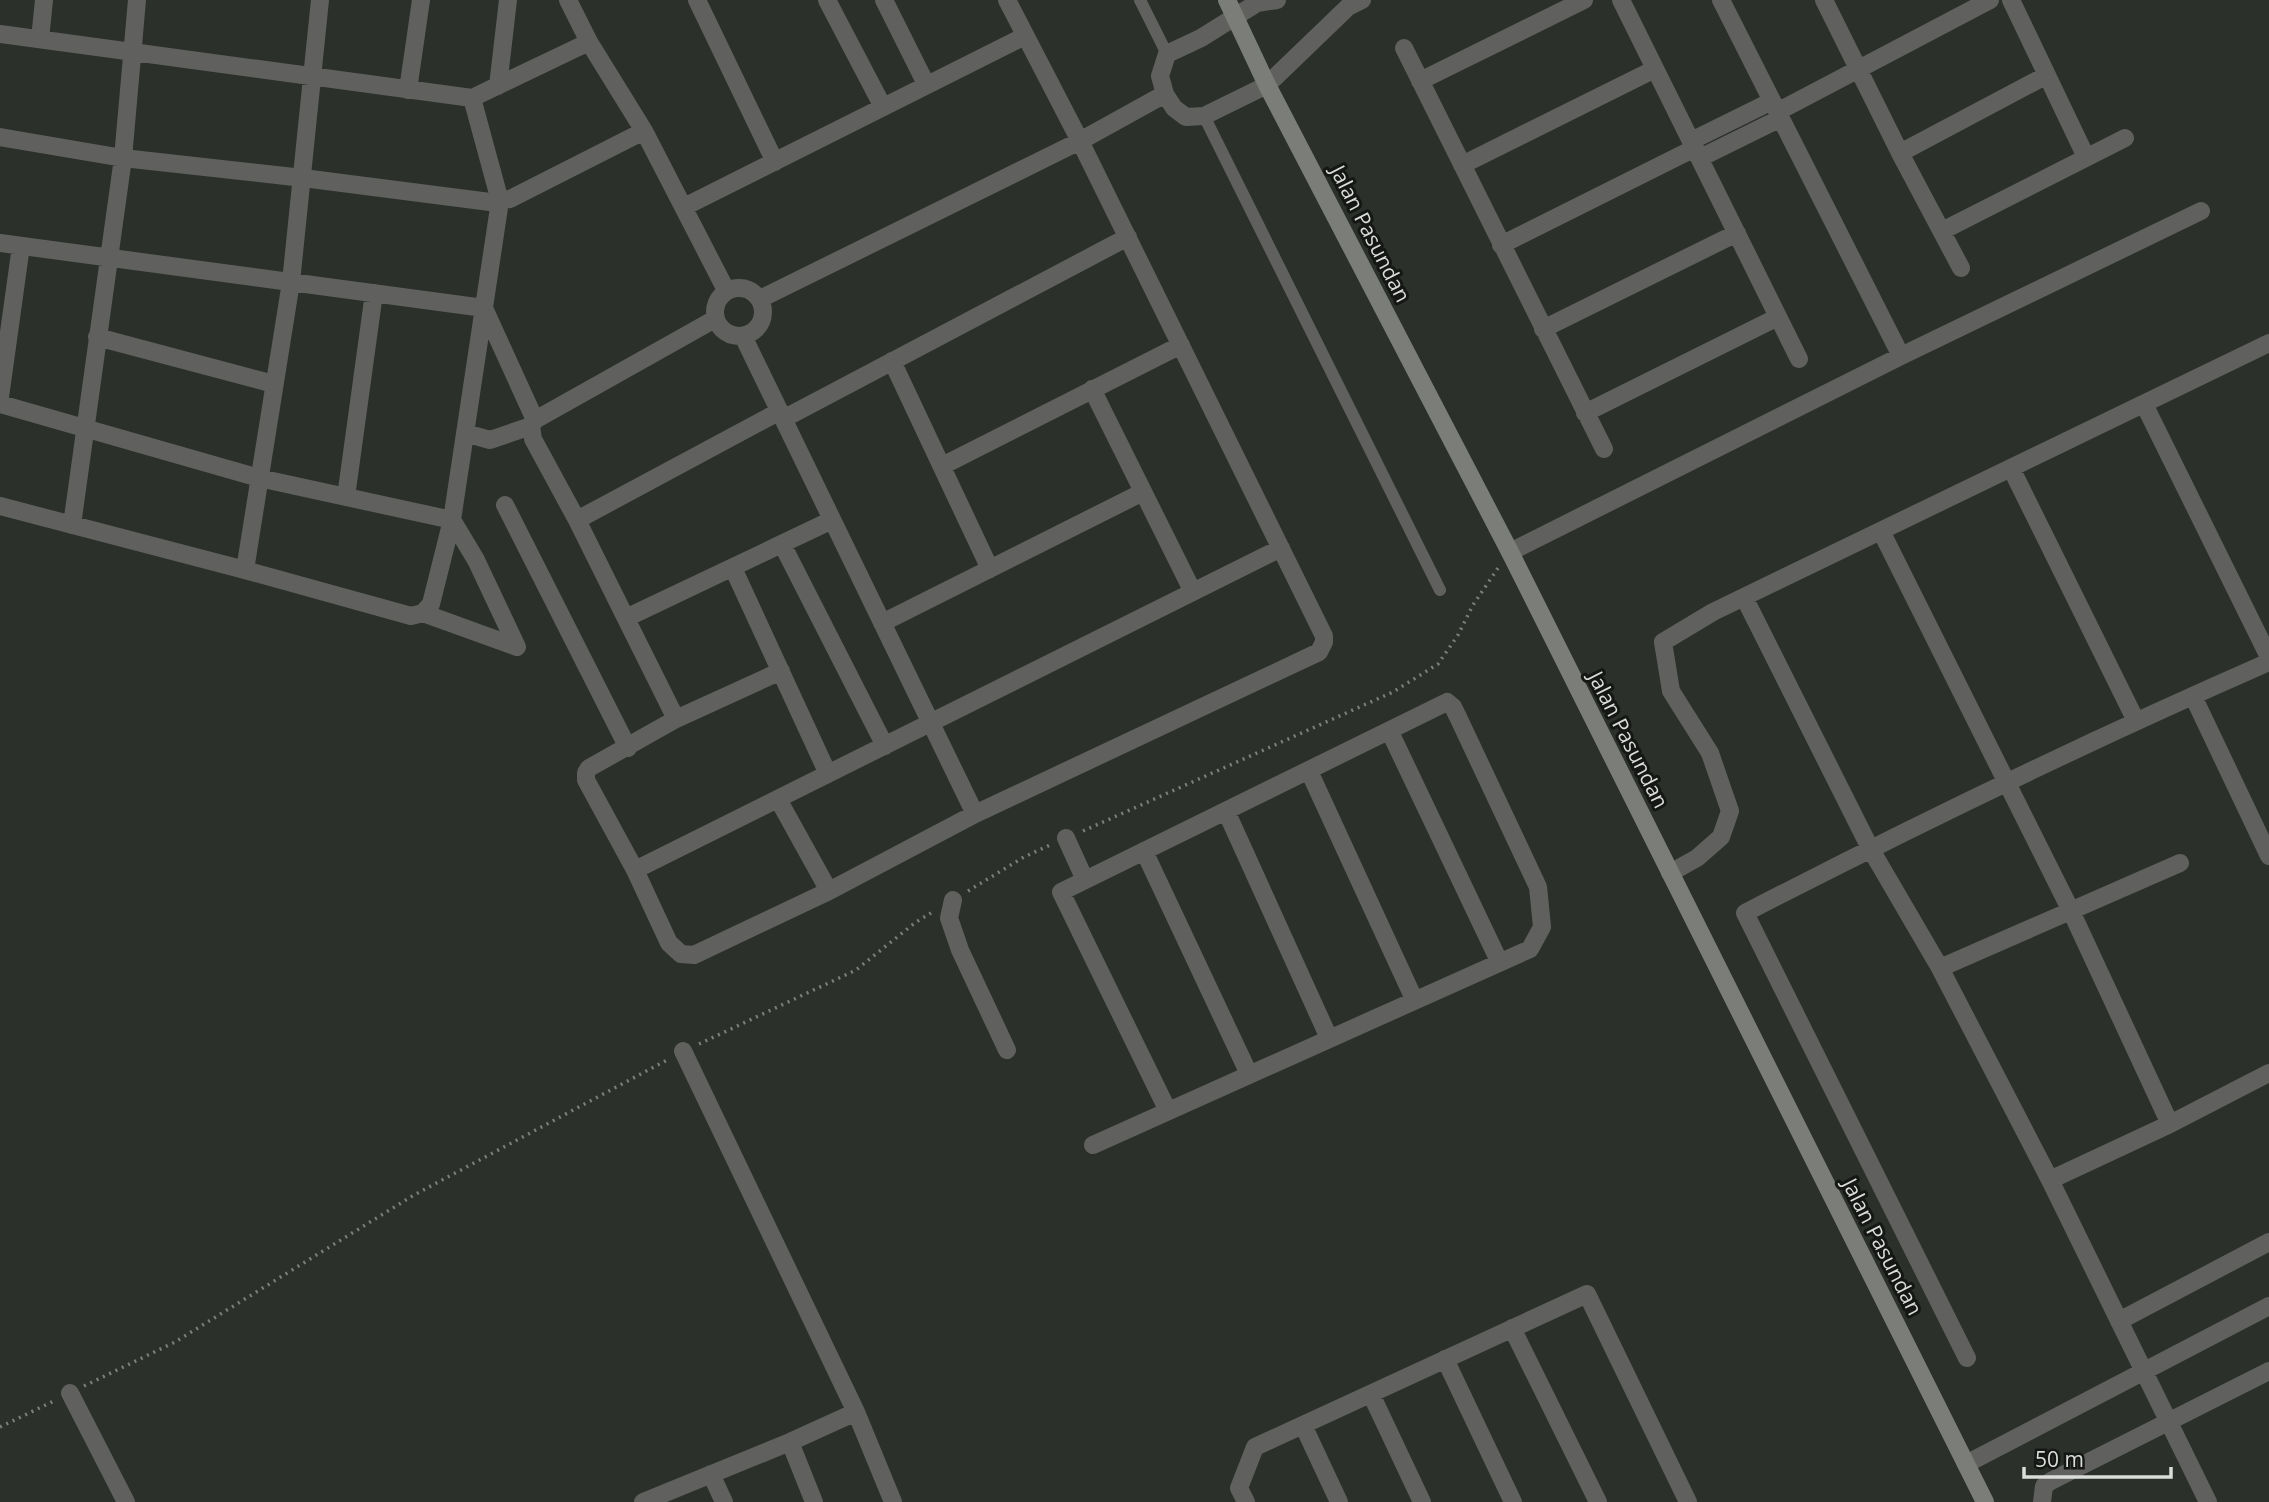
<svg xmlns="http://www.w3.org/2000/svg" width="2269" height="1502" font-family="'Open Sans',sans-serif">
<style>
.lines{fill:none;stroke-linecap:round;stroke-linejoin:round}
.path{stroke:#7b807b;stroke-width:3.5;stroke-dasharray:2 5;stroke-linecap:butt}
.lane{stroke:#60615e;stroke-width:12}
.street{stroke:#60615e;stroke-width:18}
.secondary{stroke:#7b7d78;stroke-width:18}
.labels{text-anchor:middle;stroke-width:6;stroke-linejoin:round;paint-order:stroke}
.street-label{font-size:21px;fill:#daddda;stroke:#151715}
</style>
<rect width="100%" height="100%" fill="#2b302b"/>
<g class="lines">
<path class="path" d="M1083,831l310,-139 45,-28 20,-29 15,-30 25,-37
M968,891l56,-34 26,-12
M699,1044l157,-74 60,-48 15,-9
M84,1386l91,-44 239,-147 253,-135
M0,1427l56,-27"/>
<path class="lane" d="M1140,0l27,54
M1204,116l236,474"/>
<path class="street" d="M568,0l21,42 55,89 82,159
M697,0l78,162
M827,0l56,107
M884,0l42,84
M1277,0l-20,3 -56,35 -34,16 -7,22 5,18 9,14 12,9 18,-1 63,-31 81,-78 14,-7
M1621,0l178,359
M1721,0l180,356
M1824,0l76,153 61,115
M2011,0l75,157
M0,34l472,64 117,-56
M40,39l4,-39
M1404,48l200,401
M1420,81l164,-81
M498,86l10,-86
M408,90l13,-90
M1777,112l213,-112
M0,137l123,21 180,20 187,24 20,-3 134,-68
M1691,141l81,-40
M1900,153l147,-78
M1700,158l81,-40
M1462,165l193,-96
M684,207l341,-171
M1942,231l183,-93
M0,243l484,65 51,112
M1501,245l194,-97
M715 312a24 24 0 1 1 48 0a24 24 0 1 1-48 0Z
M760,299l320,-158 85,-47
M1543,329l194,-96
M743,336l232,478
M97,337l177,47
M892,361l98,208
M1092,389l101,203
M0,397l21,-151
M0,404l259,74 193,42 24,40 41,87
M2144,404l125,253
M1585,413l193,-96
M783,419l345,-182
M465,433l25,7 41,-14
M942,466l239,-121
M2011,468l125,253
M346,497l28,-204
M505,505l123,243
M0,506l245,64 166,46 12,-3 94,34
M577,520l203,-109
M72,525l51,-367 14,-158
M1881,531l190,380 99,213
M782,544l103,202
M1510,552l391,-196 300,-145
M733,568l95,206
M245,570l46,-288 29,-282
M1744,597l126,251 70,120 110,212 158,322
M423,613l8,-9 21,-84 48,-319 -28,-103
M626,618l206,-98
M882,623l261,-131
M781,671l-105,48 -87,49 -3,5v7l49,90 34,73 12,11 13,1 135,-64 146,-77 344,-162 5,-10v-6l-244,-495 -73,-141
M2193,696l76,160
M676,719l-99,-199 -44,-81 -2,-13 4,-6 180,-101
M1390,732l109,229
M1309,771l105,228
M778,799l51,92
M1226,811l103,227
M1066,838l19,42
M1144,851l105,223
M635,870l646,-322
M1670,873l27,-15 24,-21 9,-26 -20,-58 -39,-62 -8,-49 50,-30 556,-269
M953,900l-4,18 11,32 47,100
M1940,968l240,-105
M683,1051l173,361 37,90
M1093,1145l437,-196 12,-22 -4,-40 -80,-170 -5,-10 -6,-5 -386,190 107,219
M2050,1180l120,-56 99,-51
M2119,1321l150,-79
M1512,1328l86,174
M1967,1358l-222,-445c172,-89 346,-173 524,-251
M1445,1359l68,143
M70,1393l56,109
M1371,1394l51,108
M1303,1425l36,77
M790,1442l24,60
M1966,1464l303,-158
M711,1474l13,28
M643,1502l147,-60 66,-30
M1246,1502l-7,-14 16,-41 332,-153 101,208
M2042,1502l2,-16 7,-5 218,-110"/>
<path class="secondary" d="M1227,0l40,85 243,467 475,950"/>
</g>
<g class="labels">
<g class="street-label">
<text transform="translate(1370 234) rotate(63)" y="7">Jalan Pasundan</text>
<text transform="translate(1628 740) rotate(63)" y="7">Jalan Pasundan</text>
<text transform="translate(1882 1247) rotate(63)" y="7">Jalan Pasundan</text>
</g>
</g>
<path d="M2024 1467v10h147v-10" fill="none" stroke="#daddda" stroke-width="3.5"/>
<text x="2035" y="1467" font-size="21" fill="#daddda" stroke="#151715" stroke-width="5" paint-order="stroke">50 m</text>
</svg>
